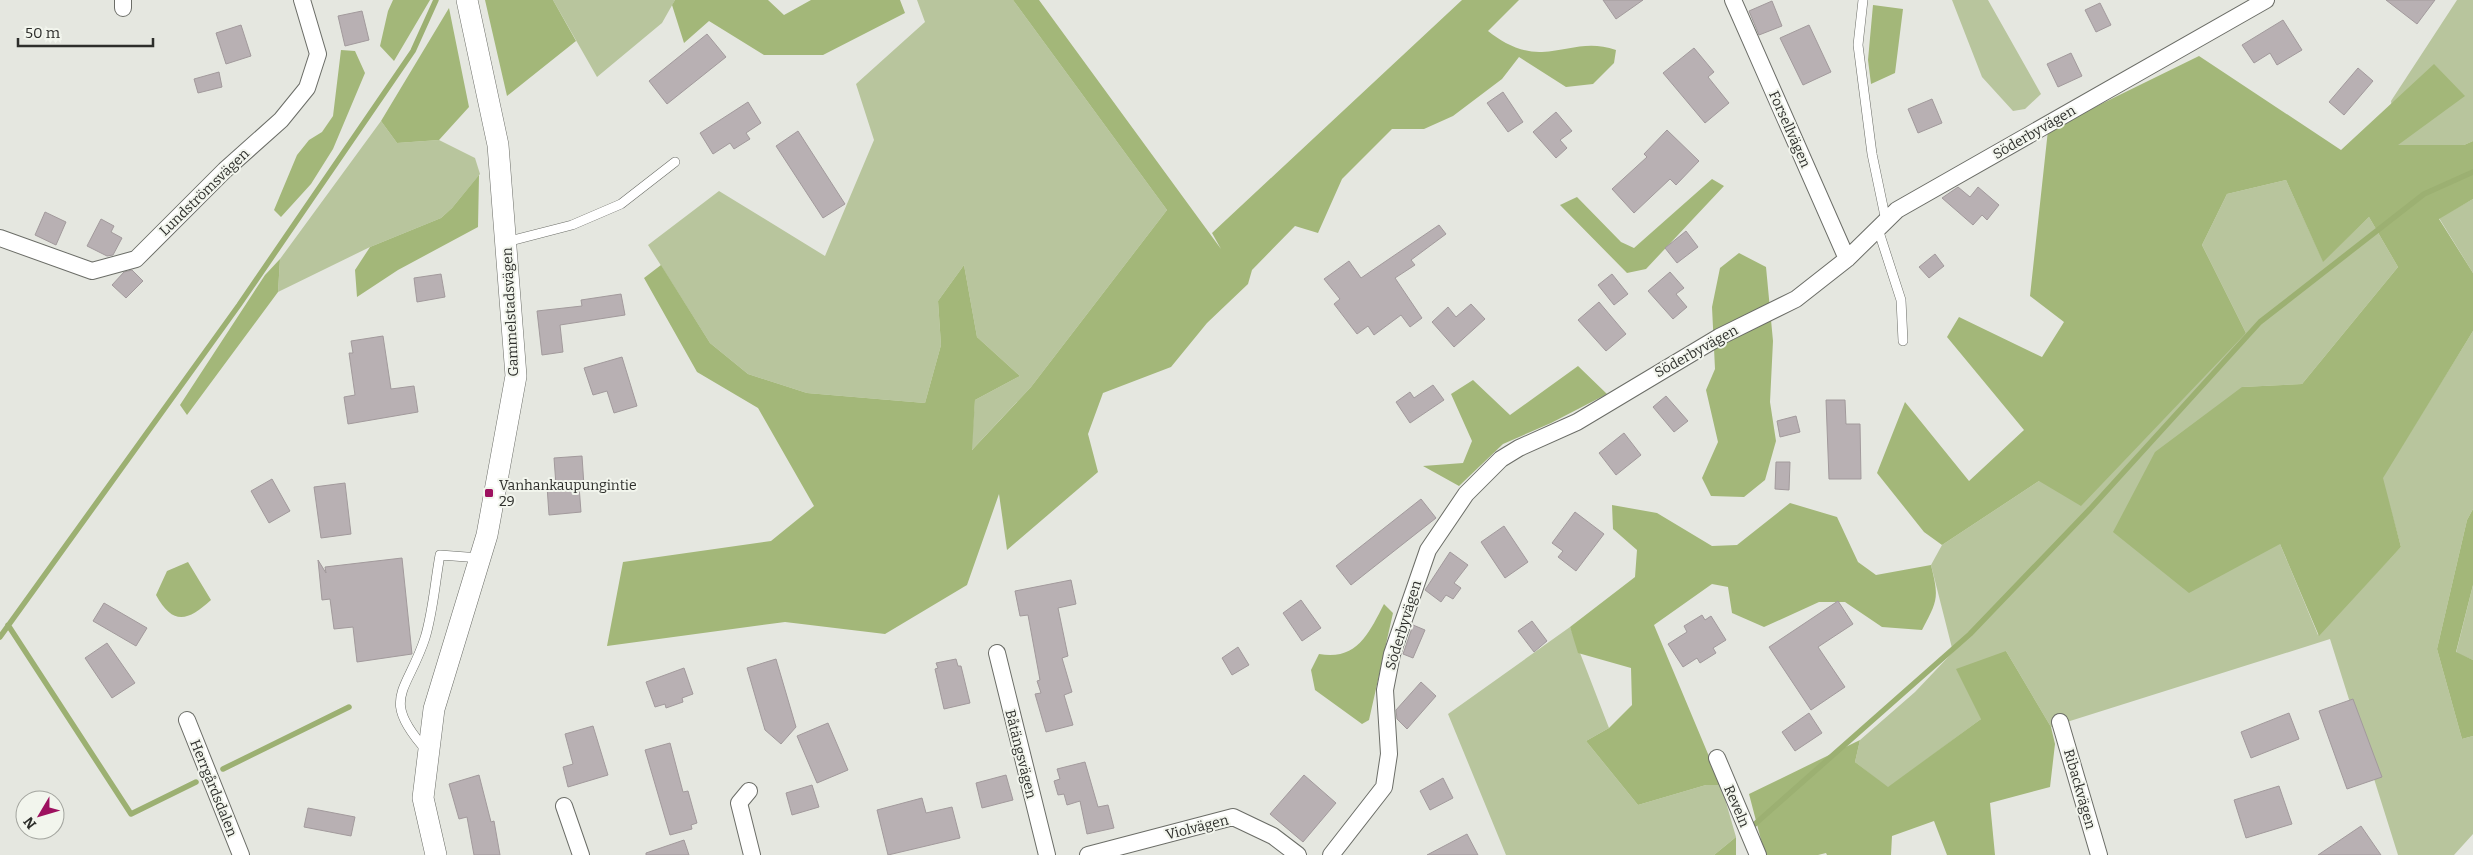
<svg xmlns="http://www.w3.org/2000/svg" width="2473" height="855" font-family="Bitter,serif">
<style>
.green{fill:#b8c59d}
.forest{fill:#a3b779}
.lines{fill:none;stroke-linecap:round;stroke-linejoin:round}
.stream{stroke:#9cb072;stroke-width:5.5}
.building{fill:#b8b0b3;stroke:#a29a9c}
.service-casing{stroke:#6b6d67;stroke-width:10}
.minor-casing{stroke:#6b6d67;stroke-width:18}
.tertiary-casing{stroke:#6b6d67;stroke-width:22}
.service{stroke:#fff;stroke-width:9}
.minor{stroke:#fff;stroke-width:16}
.tertiary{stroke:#fff;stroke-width:21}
.poi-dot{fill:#9d115f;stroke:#f2f5ed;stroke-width:2}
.labels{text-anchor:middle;stroke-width:4;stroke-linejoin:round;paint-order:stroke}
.street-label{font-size:14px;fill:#2d2e2b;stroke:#f2f5ed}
.poi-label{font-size:14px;fill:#2d2e2b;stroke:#f2f5ed;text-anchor:start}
</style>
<rect width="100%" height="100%" fill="#e5e7e0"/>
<path class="green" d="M553,0h122l-13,23 -65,54z
M917,0h96l154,210 -136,177 -60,64 4,-51 45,-24 -43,-39 -13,-72 -26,36 3,44 -16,58 -118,-10 -59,-19 -38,-31 -62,-98 71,-54 106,65 49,-116 -18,-56 69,-62z
M1952,0h36l53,94 -16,15 -12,2 -31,-34z
M2457,0h16v141l-9,4 -67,1 -6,-45z
M381,121l16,22 42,-3 36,18 5,16 -28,34 -11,10 -71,29 -92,45 2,-33z
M2286,180l37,81 46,-44 29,50 -96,117 -60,3 38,157 38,91 83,-88 -19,-69 91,-147v178l-6,11 -30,129 25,90 11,-3v98l-19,21h-56l-68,-216 -279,88 -45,-76 -25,68 -93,69 -33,-26 5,-22 55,-48 38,-40 -22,-87 11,-20 97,-64 207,-148 -44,-88 25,-51z
M2473,199v74l-34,-55z
M2473,585v75l-17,-7z
M1570,627l39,101 -23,13 52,64 68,-20h15l15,52 -22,18h-208l-58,-141z"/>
<path class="forest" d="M393,0h37l-36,61 -14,-15 8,-35z
M485,0h68l23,41 -69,55z
M675,0h93l16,15 27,-15h89l5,13 -82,42h-59l-55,-34 -25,22 -12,-38z
M1013,0h26l182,249 -9,-16 250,-233h57l-31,31c15,12 34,22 54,21 28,-2 46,-12 74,-2l-2,13 -21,21 -27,3 -47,-30 -17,22 -49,37 -29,13h-32l-50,50 -24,54 -23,-7 -43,44 -4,14 -41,39 -36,44 -68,26 -15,41 10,38 -91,78 -8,-56 -32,91 -82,49 -100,-12 -178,24 16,-84 148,-21 43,-35 -56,-98 -61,-36 -53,-94 17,-13 49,78 38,31 59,19 118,10 16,-58 -3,-44 26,-36 13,72 43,39 -45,24 -3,50 59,-63 136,-177z
M1873,5l30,4 -8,64 -24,11 -3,-24z
M449,8l20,99 -30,33 -42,3 -16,-22z
M341,50l14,1 10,22 -32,76 -22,35 -30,33 -7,-7 23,-55 12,-15 13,-8 11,-16z
M2199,56l142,94 93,-86 31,32 -67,49h66l9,-4v58l-34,20 34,54v58l-90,147 18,69 -82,89 -39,-92 -91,49 -76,-61 42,-80 87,-65 60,-3 96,-117 -29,-50 -46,45 -37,-82 -59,14 -25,51 44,88 -165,173 -42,-25 -97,64 -18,-13 -47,-59 28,-71 64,79 55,-51 -77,-93 12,-20 83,40 22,-35 -34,-26 18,-166z
M479,175l-1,52 -80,43 -41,27 -2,-27 15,-23 71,-29 11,-10z
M1712,179l12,7 -78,83 -19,4 -67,-68 17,-8 44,45 13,6z
M1739,253l27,14 7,74 -3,61 6,39 -11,39 -21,17 -33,-1 -9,-18 16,-36 -12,-52 9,-21 -3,-62 8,-39z
M280,259l-2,33 -91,123 -7,-10 85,-130z
M1578,366l29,28 -56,29 -48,21 -44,42 -36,-20 40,-3 9,-22 -21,-47 22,-14 37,35z
M1790,503l47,14 21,45 18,13 55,-10c8,33 7,35 -9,65l-40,-3 -37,-25h-26l-55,25 -32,-14 -4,-26 -16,-3 -58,41 67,160h-15l-68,20 -52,-64 23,-13 23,-23 -1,-37 -53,-15 -8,-26 65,-50 2,-27 -24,-21 -1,-24 45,8 55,33 25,-1z
M2473,509v76l-17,67 17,8v76l-11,3 -25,-90 30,-129z
M188,562l23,38c-23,21 -38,26 -55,-5l11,-24z
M1384,604l9,9 -24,107 -7,4 -47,-34 -4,-20 8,-16c38,7 50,-21 65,-50z
M2006,651l45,76 4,17 -5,43 -60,16 5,52h-48l-13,-34 -42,15 -1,19h-64l-1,-2 -8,2h-53l-16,-61 111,-54 -5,22 33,25 93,-68 -25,-50z
M1736,837v18h-22z"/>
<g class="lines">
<path class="stream" d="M8,625l123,189 65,-32
M0,637l239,-332 174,-254 23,-51
M223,769l126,-62
M1755,824l215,-190 120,-125 170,-187 164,-128 49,-22"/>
</g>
<path class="building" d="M1603,0h40l-27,19z
M2386,0h49l-18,24z
M1772,1l10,25 -23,9 -10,-24z
M2100,3l11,22 -15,7 -11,-22z
M362,11l7,29 -24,6 -7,-30z
M2283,20l19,30 -25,15 -7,-12 -16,10 -12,-18z
M241,25l10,31 -25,8 -10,-31z
M1809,25l22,47 -28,13 -23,-47z
M707,34l19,23 -59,47 -18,-23z
M1694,48l20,24 -6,5 21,26 -24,20 -42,-50z
M2071,53l11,23 -24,11 -11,-23z
M2358,68l15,13 -29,34 -15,-13z
M219,72l3,15 -24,6 -4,-14z
M1503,92l20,30 -15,10 -21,-29z
M1932,99l10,24 -24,10 -10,-24z
M748,102l13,21 -15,10 4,6 -16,10 -4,-6 -17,11 -13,-21z
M1556,112l16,19 -12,9 7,8 -11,10 -23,-26z
M1667,130l32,31 -23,24 -6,-6 -36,34 -22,-24 35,-32 -3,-3z
M798,131l47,73 -22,14 -47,-72z
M1958,187l12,10 8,-10 21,18 -12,15 -5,-5 -9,10 -31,-27z
M45,212l21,10 -10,23 -21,-10z
M101,219l13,7 -3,6 11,6 -9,17 -6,1 -20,-10z
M1439,225l7,9 -35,26 4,5 -20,13 27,40 -12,9 -9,-12 -27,20 -6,-9 -11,8 -23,-30 6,-5 -16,-20 25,-18 12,17z
M1686,231l12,16 -21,16 -12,-15z
M1935,254l9,12 -15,12 -10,-11z
M132,270l11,11 -17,17 -14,-13 12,-13z
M1670,272l14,16 -8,6 11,13 -14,12 -25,-28z
M441,274l4,23 -28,5 -3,-24z
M1612,274l16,20 -14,11 -16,-20z
M621,294l4,21 -65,10 3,27 -21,3 -5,-44 45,-5 -1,-6z
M1599,302l27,32 -20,17 -28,-31z
M1471,304l14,15 -31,28 -22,-25 16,-15 8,10z
M383,336l8,53 23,-3 4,26 -70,12 -4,-27 11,-2 -6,-42h4l-2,-12z
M622,357l15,49 -23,7 -7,-22 -14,4 -9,-27z
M1433,385l11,15 -34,23 -14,-21 14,-10 4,6z
M1666,396l22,25 -14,11 -21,-25z
M1826,400h19l1,24h14l1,55h-32z
M1796,416l4,16 -20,5 -3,-16z
M1624,433l17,22 -25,20 -17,-22z
M582,456l2,30h-5l2,26 -32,3 -2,-29 9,-1 -2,-27z
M1776,462h14l-1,28 -14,-1z
M272,479l18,32 -21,12 -18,-32z
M345,483l6,51 -30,4 -7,-51z
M1421,499l15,19 -85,67 -15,-19z
M1575,512l29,22 -28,37 -18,-14 5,-6 -11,-8z
M1504,526l24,36 -23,16 -24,-36z
M1450,552l18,13 -14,18 7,5 -8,11 -7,-4 -5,7 -16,-12z
M402,558l10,96 -55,8 -4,-35 -19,2 -4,-30 -8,1 -4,-40 8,13 -1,-6z
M1071,580l5,24 -18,4 10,48 -6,2 10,34 -8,3 9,30 -27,7 -11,-38 6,-1 -4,-12 3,-1 -12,-65 -8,1 -5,-25z
M1301,600l20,28 -19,13 -19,-28z
M1838,601l15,23 -35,23 27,40 -34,23 -42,-63z
M104,603l43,25 -11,18 -43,-25z
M1702,615l3,5 6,-4 15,24 -13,8 3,5 -16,10 -3,-5 -14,9 -15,-23 19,-12 -3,-6z
M1532,621l15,20 -13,11 -16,-21z
M1413,625l12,5 -12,28 -10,-4z
M107,643l28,40 -23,15 -27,-40z
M1238,647l11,18 -17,10 -10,-17z
M776,659l20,68 -15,17 -16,-14 -18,-62z
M956,659l2,7h3l9,37 -26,6 -9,-40 3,-1 -2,-5z
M684,668l9,26 -11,4 1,4 -17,6 -1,-4 -10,3 -9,-25z
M1421,682l15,14 -29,33 -10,-10 -1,-9z
M2353,699l29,78 -35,12 -28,-78z
M1809,713l13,20 -27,18 -13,-19z
M2289,713l10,26 -48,19 -10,-26z
M828,723l20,47 -31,13 -20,-47z
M593,726l15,49 -40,12 -5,-20 10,-3 -8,-30z
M670,743l13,49 5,-1 9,32 -6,2 1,4 -22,6 -25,-85z
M1085,762l13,45 10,-2 6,23 -27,6 -7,-33 -13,4 -3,-11 -6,1 -4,-14 6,-2 -3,-10z
M479,775l12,47 3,-1 6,34h-26l-7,-38 -8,2 -10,-35z
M1006,775l7,25 -31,8 -6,-25z
M1304,775l32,28 -33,39 -33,-28z
M1443,778l10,20 -23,12 -10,-19z
M812,785l7,22 -27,8 -6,-22z
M2279,786l13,38 -46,14 -12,-38z
M922,798l4,15 26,-6 8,31 -72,17 -11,-45z
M308,808l47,9 -4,19 -47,-9z
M2361,826l20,29h-63z
M1467,834l11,21h-51z
M684,840l5,15h-43v-2z"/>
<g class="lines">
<g class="service-casing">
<path id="service" d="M1863,0l-5,45 14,109 14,67
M1878,229l23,71 2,41
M506,242l66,-17 49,-21 54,-42
M427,751c-48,-53 -20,-58 -2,-113 8,-26 10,-56 15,-83l40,3"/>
</g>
<g class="minor-casing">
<path id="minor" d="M123,0v8
M1733,0l114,259
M0,238l92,33 44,-12 89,-89 56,-50 26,-32 11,-34 -16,-54
M997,653l50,202
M187,720l54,135
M2060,722l39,133
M1717,758l41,97
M749,791l-10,12 13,52
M564,806l17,49
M1088,855l145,-38 40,19 25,19
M1331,855l53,-68 5,-33 -4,-64 7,-36 36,-104 38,-56 35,-35 18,-11 58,-26 142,-85 77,-38 51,-40 50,-49 369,-210"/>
</g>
<g class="tertiary-casing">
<path id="tertiary" d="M436,855l-13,-57 11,-89 53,-174 29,-159 -18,-231 -31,-145"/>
</g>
<use href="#service" class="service"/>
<use href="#minor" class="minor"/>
<use href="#tertiary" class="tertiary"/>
</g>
<rect class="poi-dot" x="484" y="488" width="10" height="10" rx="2.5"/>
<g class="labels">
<g class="street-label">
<text transform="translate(1790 129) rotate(66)" y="5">Forsellvägen</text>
<text transform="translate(2034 132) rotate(-30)" y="5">Söderbyvägen</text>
<text transform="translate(204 192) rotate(-44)" y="5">Lundströmsvägen</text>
<text transform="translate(510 312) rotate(-93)" y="5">Gammelstadsvägen</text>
<text transform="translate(1696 351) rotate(-29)" y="5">Söderbyvägen</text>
<text transform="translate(1403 625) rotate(-73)" y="5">Söderbyvägen</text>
<text transform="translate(1021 754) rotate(76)" y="5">Båtängsvägen</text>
<text transform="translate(214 788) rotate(68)" y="5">Herrgårdsdalen</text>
<text transform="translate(2080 789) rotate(74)" y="5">Ribackvägen</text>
<text transform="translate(1737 806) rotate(67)" y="5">Reveln</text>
<text transform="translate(1197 827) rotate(-14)" y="5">Violvägen</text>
</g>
<g class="poi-label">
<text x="499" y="490">Vanhankaupungintie<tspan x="499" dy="16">29</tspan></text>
</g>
</g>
<g transform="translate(40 815) rotate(232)"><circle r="24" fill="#f2f5ed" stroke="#a3a59f"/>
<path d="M0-4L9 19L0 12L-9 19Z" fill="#9d115f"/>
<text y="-8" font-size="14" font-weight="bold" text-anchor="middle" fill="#2d2e2b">N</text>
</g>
<path d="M18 38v8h135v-8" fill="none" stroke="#2d2e2b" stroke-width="2.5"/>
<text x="25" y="38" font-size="15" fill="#2d2e2b" stroke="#f2f5ed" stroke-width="4" paint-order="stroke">50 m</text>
</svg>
